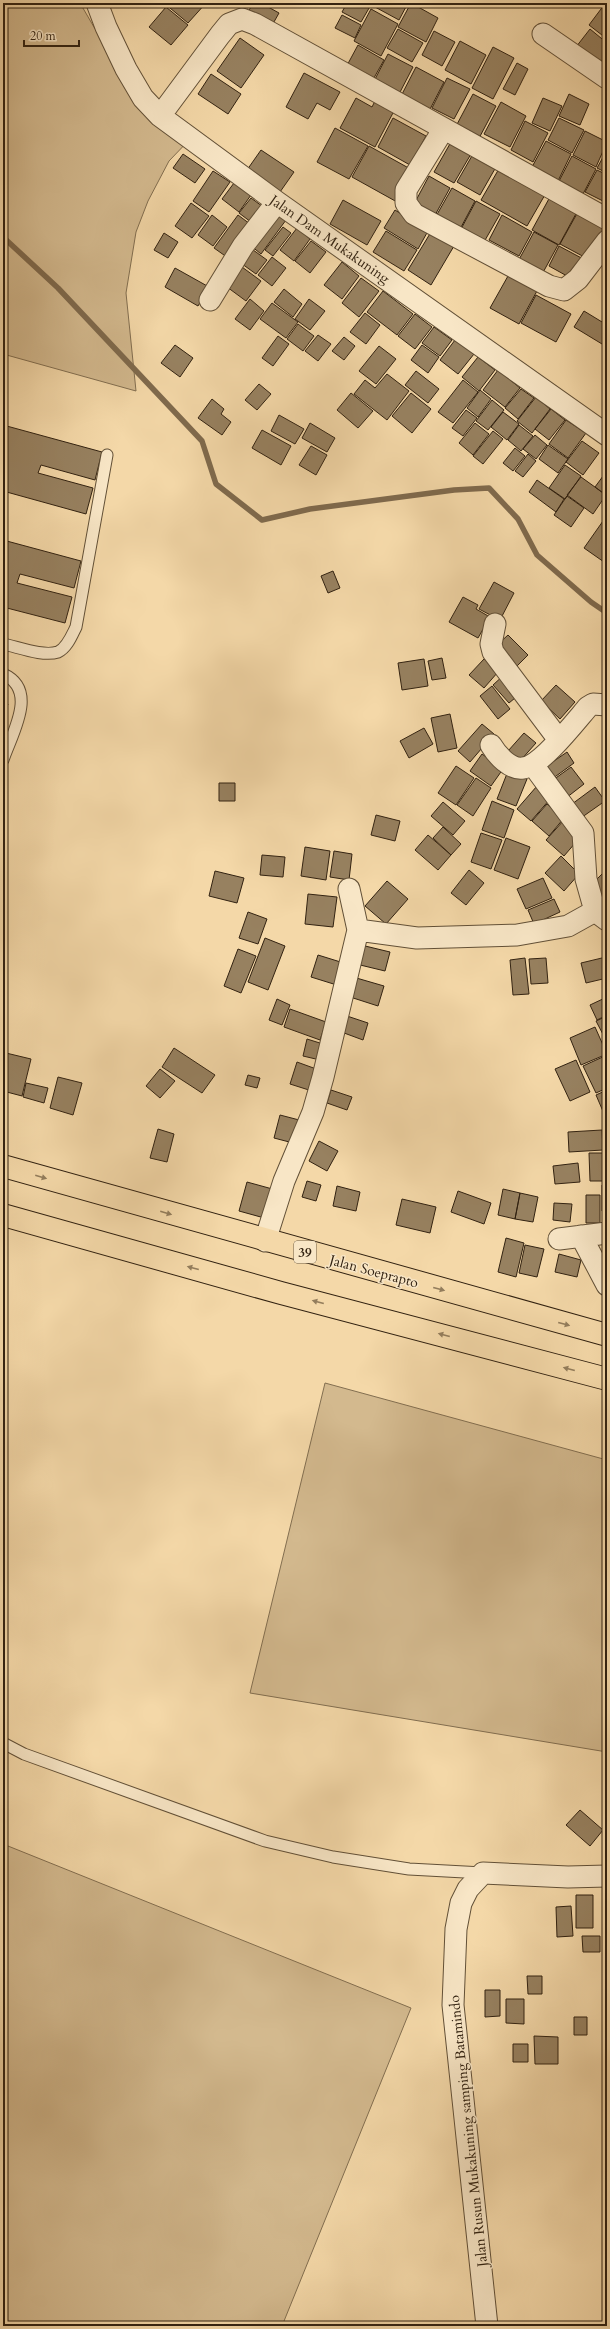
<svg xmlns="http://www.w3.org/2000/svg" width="610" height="2329" font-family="Cardo,serif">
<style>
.green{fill:#d3b98e;stroke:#826e50}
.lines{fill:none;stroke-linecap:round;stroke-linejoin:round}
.stream{stroke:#7f6a4d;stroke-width:5.5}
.building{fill:#978160;stroke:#322211}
.service-casing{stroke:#625037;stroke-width:13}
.minor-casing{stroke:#625037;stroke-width:23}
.trunk-casing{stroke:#322211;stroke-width:24}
.service{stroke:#f8e6c6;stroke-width:11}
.minor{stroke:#f8e6c6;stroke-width:21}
.trunk{stroke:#f4d8a8;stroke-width:22}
.oneway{fill:#937d5c}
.labels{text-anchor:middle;stroke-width:3;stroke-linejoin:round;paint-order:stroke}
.shield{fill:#f8e6c6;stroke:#6d5d47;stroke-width:1}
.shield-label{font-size:13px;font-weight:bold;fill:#322211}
.street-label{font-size:14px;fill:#322211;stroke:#f8e6c6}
</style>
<rect width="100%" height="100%" fill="#f4d8a8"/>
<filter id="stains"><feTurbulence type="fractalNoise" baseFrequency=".005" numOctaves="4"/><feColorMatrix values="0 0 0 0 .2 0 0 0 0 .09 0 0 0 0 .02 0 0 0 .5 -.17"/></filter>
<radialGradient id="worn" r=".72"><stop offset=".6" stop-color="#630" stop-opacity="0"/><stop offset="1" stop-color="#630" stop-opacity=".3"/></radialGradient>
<path class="green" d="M3,3h77l65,112 48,21 -24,25 -21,40 -12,31 -10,61 10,98 -133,-37z
M325,1383l282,77v292l-357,-59z
M3,1844l408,164 -129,318h-279z"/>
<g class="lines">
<path class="stream" d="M3,237l55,51 144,153 14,43 46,36 48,-11 144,-19 35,-2 29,31 19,36 54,47 16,11"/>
</g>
<path class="building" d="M164,3h42l-18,20z
M238,3h13l-3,5z
M253,3h8l18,10 -9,16 -24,-13z
M347,3h25l-11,19 -19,-10z
M377,3h31l-9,17 -24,-13z
M411,3l27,15 -12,24 -28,-15z
M604,5l3,3v31l-18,-14z
M166,7l22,18 -17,20 -22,-18z
M371,9l27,15 -17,32 -27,-15z
M342,15l19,10 -6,13 -20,-10z
M398,29l25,14 -11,19 -25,-14z
M590,29l17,14v26l-31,-22z
M434,31l21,11 -13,24 -20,-11z
M240,38l24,17 -23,33 -24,-17z
M460,41l26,14 -15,29 -26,-14z
M358,45l26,15 -14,25 -26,-14z
M493,47l21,11 -21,41 -21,-11z
M388,54l25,13 -15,29 -25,-13z
M517,63l11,6 -13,26 -12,-6z
M416,67l28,15 -17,33 -28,-15z
M304,73l36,19 -10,18 -13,-7 -9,16 -22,-12z
M211,74l30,20 -13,20 -30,-20z
M447,78l23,11 -16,30 -22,-11z
M473,94l23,12 -19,36 -23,-12z
M569,94l20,10 -9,21 -21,-9z
M356,98l16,9 3,-6 19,10 -19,36 -35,-19z
M543,98l19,8 -12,25 -18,-8z
M501,102l25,14 -16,31 -26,-13z
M393,118l33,18 -16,29 -32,-18z
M559,118l25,12 -12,23 -24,-13z
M525,121l23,12 -15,29 -22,-12z
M335,128l33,18 -19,33 -32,-17z
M585,131l22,11 -11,25 -23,-12z
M546,141l25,13 -13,27 -26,-14z
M451,142l20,12 -17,29 -20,-11z
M369,146l45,25 -17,31 -45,-25z
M261,150l33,22 -14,20 -33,-22z
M607,150v23l-10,-5z
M183,154l22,15 -10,14 -22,-15z
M473,154l23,13 -16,28 -23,-13z
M572,156l24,13 -14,27 -24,-13z
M500,167l46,26 -19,33 -46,-26z
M597,170l10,5v28l-22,-11z
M213,171l17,11 -21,30 -16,-11z
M429,176l21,12 -16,29 -21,-11z
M234,183l17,12 -12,17 -17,-13z
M452,188l23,13 -16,30 -24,-13z
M551,195l27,15 -19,35 -27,-15z
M251,198l15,11 -11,16 -16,-12z
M343,200l38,21 -14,24 -37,-21z
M476,201l24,13 -16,28 -23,-13z
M191,203l18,13 -17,22 -17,-12z
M395,210l33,21 -10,18 -34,-21z
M579,210l27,14 -18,35 -28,-15z
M275,212l11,8 -25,34 -11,-9z
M212,215l15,12 -14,19 -15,-11z
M238,215l16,12 -23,33 -17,-12z
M502,215l30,17 -13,24 -30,-16z
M283,227l8,6 -18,23 -8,-6z
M297,228l13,11 -16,22 -14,-11z
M386,231l31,19 -13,21 -31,-19z
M431,232l23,14 -23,39 -23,-15z
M534,232l24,13 -18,33 -24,-13z
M164,233l14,9 -10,16 -14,-8z
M311,241l15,11 -16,21 -15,-12z
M559,246l28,15 -11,20 -27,-15z
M249,247l18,13 -11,14 -18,-13z
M272,257l14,11 -14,18 -14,-11z
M342,262l17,14 -17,23 -18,-14z
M242,267l19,14 -15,20 -19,-14z
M175,268l34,19 -11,19 -33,-19z
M508,276l29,15 -18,33 -29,-16z
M361,278l18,13 -20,26 -17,-14z
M284,289l18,15 -9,13 -19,-15z
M383,291l30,23 -16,21 -30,-23z
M536,295l35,19 -15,28 -35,-19z
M250,299l14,12 -14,19 -15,-11z
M309,299l16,12 -15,19 -15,-11z
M272,303l26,19 -12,16 -26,-19z
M584,311l23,14v11l-5,8 -28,-17z
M365,313l15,12 -14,19 -16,-12z
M415,314l17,13 -17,22 -17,-13z
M298,324l16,12 -11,15 -16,-12z
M434,327l18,13 -12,16 -18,-13z
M318,335l13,9 -13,17 -13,-10z
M278,336l11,8 -16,22 -11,-8z
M344,337l11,9 -11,14 -12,-9z
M455,340l19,14 -16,20 -18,-14z
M175,345l18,13 -13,19 -19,-14z
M422,345l17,12 -11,16 -17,-13z
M379,346l17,13 -20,25 -17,-13z
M478,357l17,13 -16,21 -17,-14z
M498,370l22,18 -15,19 -22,-17z
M416,371l23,18 -11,14 -23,-18z
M387,374l22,17 -22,29 -33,-26 11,-14 10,8z
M463,380l15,12 -25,31 -15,-11z
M259,384l12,10 -14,16 -12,-10z
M521,389l13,9 -16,21 -13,-11z
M480,390l11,9 -13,18 -11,-9z
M351,393l22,18 -15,17 -21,-18z
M411,393l20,16 -19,24 -20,-17z
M536,397l14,12 -18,24 -15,-12z
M212,399l12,10 -3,5 10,8 -9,13 -24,-17z
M492,400l12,10 -16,20 -12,-9z
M551,409l14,11 -16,20 -14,-11z
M466,410l11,8 -14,18 -11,-8z
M503,412l16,12 -12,16 -16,-13z
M279,415l25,14 -9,15 -24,-13z
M566,420l20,13 -18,25 -19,-14z
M310,423l25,15 -8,14 -25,-14z
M475,423l14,11 -16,21 -14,-12z
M3,425l99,27 -7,28 -54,-15 -3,8 55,15 -7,26 -83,-23 2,-36h-2z
M519,425l14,11 -12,15 -13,-11z
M262,430l29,16 -10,19 -29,-17z
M493,431l10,8 -20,25 -10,-8z
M535,435l12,10 -11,14 -13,-10z
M582,441l17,12 -16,22 -17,-13z
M548,445l20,14 -10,14 -19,-14z
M311,446l16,9 -11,20 -17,-10z
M515,448l10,8 -12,15 -10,-8z
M528,454l8,7 -13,16 -8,-6z
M565,465l16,11 -16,23 -16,-11z
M606,472h1v24l-12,-9z
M581,477l25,18 -13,19 -26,-19z
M537,480l27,19 -8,13 -27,-20z
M567,496l17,12 -13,19 -17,-12z
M603,521l4,3v33l-3,5 -20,-14z
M3,540l78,21 -7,27 -54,-14 -3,9 55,14 -7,26 -62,-16z
M333,571l7,17 -12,5 -7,-17z
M494,582l20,11 -14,27 -21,-11z
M463,597l15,8 -2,4 14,8 -12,21 -29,-16z
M508,635l20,20 -12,12 -20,-21z
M442,658l4,20 -14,2 -4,-19z
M424,659l4,27 -26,4 -4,-27z
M484,659l14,13 -14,16 -15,-13z
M505,674l16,19 -12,10 -16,-18z
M556,685l19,17 -15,17 -19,-18z
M492,686l18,23 -12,10 -18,-23z
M3,702l5,2 -5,14z
M450,714l7,34 -19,4 -7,-34z
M482,724l12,10 -24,28 -12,-11z
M424,728l9,16 -24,14 -9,-17z
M524,733l12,10 -16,18 -12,-10z
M567,752l7,11 -22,16 -8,-11z
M482,754l21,15 -12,17 -21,-15z
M456,766l18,12 -18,27 -18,-12z
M571,767l13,17 -18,14 -13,-18z
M508,771l19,8 -11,27 -19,-7z
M476,778l15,10 -18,28 -16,-11z
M219,783h16v18h-16z
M537,786l14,12 -20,23 -14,-12z
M595,787l10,14 -27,19 -10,-13z
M492,801l22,9 -10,28 -22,-8z
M443,802l22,19 -12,14 -22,-19z
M547,804l17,14 -15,18 -17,-15z
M376,815l24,6 -5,20 -24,-6z
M564,820l18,15 -18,21 -18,-16z
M443,827l18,17 -10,11 -18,-17z
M481,833l21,7 -11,29 -20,-7z
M428,835l23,20 -13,15 -23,-20z
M506,838l24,9 -12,32 -24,-9z
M305,847l25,4 -4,29 -25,-4z
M334,851l18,3 -3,26 -19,-3z
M262,855l23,2 -2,20 -23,-2z
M561,856l18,18 -15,17 -19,-18z
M607,869v34h-1l-16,-17z
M469,870l15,13 -18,22 -15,-12z
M215,871l29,7 -7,25 -28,-7z
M543,878l9,20 -26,11 -9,-20z
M387,881l21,18 -22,25 -21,-18z
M308,894l29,3 -4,30 -28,-3z
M554,899l6,13 -26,12 -6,-14z
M248,912l19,7 -9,25 -19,-6z
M265,938l20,8 -17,44 -20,-8z
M361,945l29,7 -5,19 -29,-7z
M238,949l18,7 -15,37 -17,-7z
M318,955l29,9 -7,22 -29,-9z
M606,957l1,21 -21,5 -5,-20z
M525,958l4,36 -16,1 -3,-35z
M546,958l2,25 -17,1 -2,-25z
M353,977l31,9 -6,20 -31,-10z
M607,997v18l-10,5 -7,-15z
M277,999l13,6 -8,20 -13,-5z
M290,1009l36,13 -6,18 -36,-13z
M341,1014l27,9 -5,17 -27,-10z
M607,1016v26l-11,-21z
M595,1027l12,27 -26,11 -11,-27z
M307,1039l16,5 -3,16 -17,-4z
M3,1045l4,1 -4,16z
M174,1048l41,27 -13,18 -40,-26z
M6,1053l25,6 -9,37 -19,-5v-26z
M607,1055v33l-11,5 -13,-27z
M576,1060l14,32 -20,9 -15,-32z
M297,1062l22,8 -7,21 -22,-7z
M160,1069l15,12 -15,17 -14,-12z
M248,1075l12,3 -3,10 -12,-3z
M58,1077l24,6 -9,32 -23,-7z
M26,1083l22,5 -4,15 -21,-6z
M331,1090l21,7 -5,13 -20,-7z
M607,1090v25l-2,1 -9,-21z
M280,1115l23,6 -6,23 -23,-6z
M158,1129l16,5 -7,28 -17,-4z
M602,1130l1,20 -34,2 -1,-20z
M606,1133h1v18h-1z
M319,1141l19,10 -11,20 -18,-10z
M589,1153h18v28h-17z
M578,1163l2,19 -25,2 -2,-18z
M307,1181l14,4 -5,16 -14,-4z
M247,1182l29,8 -8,29 -29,-8z
M602,1185h5v27l-5,-1z
M337,1186l23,6 -4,19 -23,-5z
M503,1189l17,4 -5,26 -17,-4z
M458,1191l33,12 -7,21 -33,-12z
M520,1193l18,4 -5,25 -18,-3z
M586,1195h14v28h-14z
M402,1199l34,8 -6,26 -34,-8z
M554,1203l18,1 -2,18 -17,-2z
M506,1238l18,5 -8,34 -18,-5z
M525,1245l19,4 -7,28 -18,-4z
M559,1254l22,6 -4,17 -22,-5z
M580,1810l23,20 -13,16 -24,-21z
M607,1831v17h-3z
M576,1895h17v33h-17z
M571,1906l2,30 -16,1 -1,-30z
M582,1936h18v16h-17z
M603,1973h4v20h-4z
M527,1976h15v18h-14z
M485,1990h15v26l-15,1z
M506,1999h18v25l-18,-1z
M574,2017h13v18h-13z
M534,2036l24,1v27h-23z
M513,2044h15v18h-15z"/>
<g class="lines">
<g class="service-casing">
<path id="service" d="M3,644c15,3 40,13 55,8 9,-4 14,-17 18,-25l31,-172
M3,674c36,16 9,59 0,86
M3,1743l21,11 241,87 68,16 76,12 74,4"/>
</g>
<g class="minor-casing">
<path id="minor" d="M97,3l9,24 20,42 17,29 17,18 117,86 330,233
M543,34l64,44
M160,116l60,-81 9,-11 13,-5 13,5 352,195
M443,130l-37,60v13l8,11 135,72 15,4 14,-11 29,-38
M210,300l33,-54 34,-44
M495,624l-4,20 2,8 66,88
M491,745c6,10 19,25 32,23 18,-2 52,-46 65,-61l5,-3 14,1
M533,765l50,68 3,46 9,32 12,9
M358,930l59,8 100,-3 51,-9 27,-15
M581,1236l26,49
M559,1239l48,-6
M265,1241l19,-60 29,-69 10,-35 35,-147 -9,-41
M487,2326l-34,-321 3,-76 5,-26 7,-14 15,-16 85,4 39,-1"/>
</g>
<g class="trunk-casing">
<path id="trunk" d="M3,1166l604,169
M3,1215l278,78 326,86"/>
</g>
<use href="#service" class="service"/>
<use href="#minor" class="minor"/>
<use href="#trunk" class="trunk"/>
</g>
<defs><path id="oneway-solid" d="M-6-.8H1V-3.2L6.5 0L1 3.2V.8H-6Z"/></defs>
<g class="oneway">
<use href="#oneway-solid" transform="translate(41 1177) rotate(16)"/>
<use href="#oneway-solid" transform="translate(166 1213) rotate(16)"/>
<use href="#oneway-solid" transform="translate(193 1268) rotate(-165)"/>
<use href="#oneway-solid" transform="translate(439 1289) rotate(15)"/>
<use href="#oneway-solid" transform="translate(318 1302) rotate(-165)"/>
<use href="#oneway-solid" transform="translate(564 1324) rotate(15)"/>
<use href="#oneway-solid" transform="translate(444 1335) rotate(-165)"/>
<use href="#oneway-solid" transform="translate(569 1369) rotate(-165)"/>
</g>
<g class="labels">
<rect class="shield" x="294" y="1241" width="22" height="22" rx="3"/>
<g class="shield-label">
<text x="305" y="1257">39</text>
</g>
<g class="street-label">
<text transform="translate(330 239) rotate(35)" y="5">Jalan Dam Mukakuning</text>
<text transform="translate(374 1271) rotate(15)" y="5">Jalan Soeprapto</text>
<text transform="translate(468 2131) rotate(-96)" y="5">Jalan Rusun Mukakuning samping Batamindo</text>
</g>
</g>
<rect width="610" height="2329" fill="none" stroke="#f4d8a8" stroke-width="16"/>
<rect x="4" y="4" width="602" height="2321" fill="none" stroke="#322211" stroke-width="2"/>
<rect x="8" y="8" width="594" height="2313" fill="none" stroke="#322211"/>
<path d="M24 40v6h55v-6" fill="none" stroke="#322211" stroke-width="2"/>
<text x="30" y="40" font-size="12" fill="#322211" stroke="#f8e6c6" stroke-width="3" paint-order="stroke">20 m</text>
<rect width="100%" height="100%" filter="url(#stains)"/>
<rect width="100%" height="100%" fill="url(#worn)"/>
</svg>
